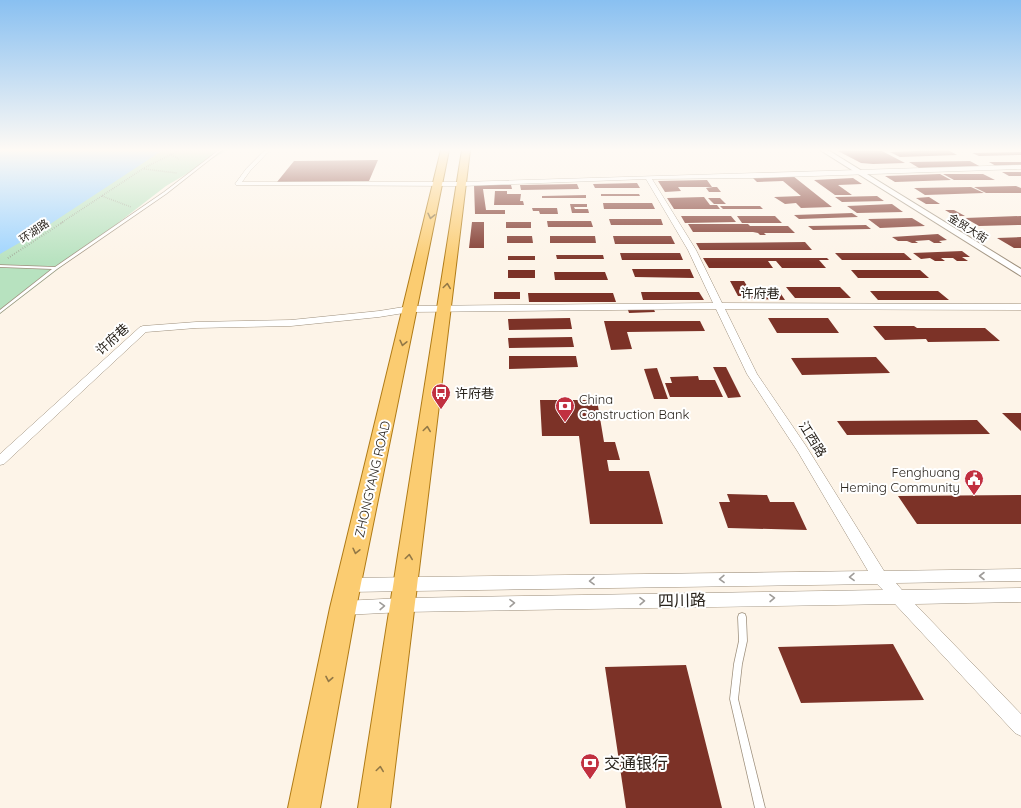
<svg xmlns="http://www.w3.org/2000/svg" width="1021" height="808" font-family="Quicksand,'Noto Sans SC',sans-serif">
<style>
.green{fill:#b7e2bf}
.water{fill:#9cd3ff}
.building{fill:#7c3227}
.lines{fill:none;stroke-linecap:round;stroke-linejoin:round}
.service-casing{stroke:#9e907d;stroke-width:1.5}
.minor-casing{stroke:#9e907d;stroke-width:1}
.tertiary-casing{stroke:#9e907d;stroke-width:2}
.primary-casing{stroke:#b07b16;stroke-width:2}
.path-far1{stroke:#948d83;stroke-width:1.5;stroke-dasharray:0.5 1.5;stroke-linecap:butt}
.path{stroke:#948d83;stroke-width:2;stroke-dasharray:0.5 2;stroke-linecap:butt}
.service{fill:#fff;fill-rule:evenodd}
.minor{fill:#fff;fill-rule:evenodd}
.tertiary{fill:#fff;fill-rule:evenodd}
.primary{fill:#fbcc71;fill-rule:evenodd}
.oneway{stroke:#927846}
.oneway2{stroke:#9f9c99}
.labels{text-anchor:middle;stroke-width:4;stroke-linejoin:round;paint-order:stroke}
.far-street-label{font-size:11px;fill:#29231c;stroke:#fff}
.street-label{font-size:13px;fill:#29231c;stroke:#fff}
.poi-label{font-size:13px;fill:#29231c;stroke:#fff;text-anchor:start}
.near-street-label{font-size:16px;fill:#29231c;stroke:#fff}
.near-poi-label{font-size:16px;fill:#29231c;stroke:#fff;text-anchor:start}
</style>
<rect width="100%" height="100%" fill="#fdf4e8"/>
<path class="green" d="M0,150h227l-61,36 -166,128z"/>
<path class="water" d="M0,150h163l-125,82 -38,22z"/>
<path class="building" d="M840,150l42,1 23,12 -32,1 -12,-1 -23,-12h4z
M942,150h6l9,5 -57,2 -10,-5z
M1021,152v3l-42,1 -7,-3z
M378,160l-9,21 -92,1 17,-21z
M970,161l11,6 -62,1 -10,-6z
M989,162h32v3l-25,1z
M1002,172h19v4h-12z
M940,174l11,6 -56,2 -10,-6z
M943,174h40l12,6h-41z
M793,176l39,31 -31,1 -5,-5 -11,1 -11,-7 27,-1 -18,-15 -26,1 -5,-5z
M853,178l9,6 -24,1 14,10h-17l-21,-15z
M707,180l5,7h-34l3,4 -16,1 -7,-11z
M637,183l3,5h-45l-2,-4z
M577,184l2,5 -58,1 -1,-5z
M474,185h37l1,4h-29l3,21h19v4h-30z
M1016,186l5,2v5h-35l-12,-6z
M713,187h4l4,5h-12l-3,-4z
M971,187l13,6 -59,2 -11,-7z
M495,191h12v3h14l-1,7h3l1,4h-30z
M601,194h38l1,2h-39z
M586,195v3h-44v-2z
M877,196l7,5 -42,1 -7,-5z
M704,197l6,8h7l3,4h-46l-7,-11z
M929,197l11,7h-14l-10,-6z
M708,198h12l6,6h-12z
M603,203h49l3,6h-51z
M570,204h17v3h-13l1,2h13l1,4h-17z
M892,204l11,8 -46,1 -10,-7z
M720,206h40l3,3h-40z
M532,208h25l1,6h-18l-1,-3h-6z
M945,210h9l11,6h-10z
M852,213l6,4 -59,2 -5,-4z
M681,216h50l5,6 -51,1z
M737,216h38l7,7h-40z
M1021,216v9l-42,1 -14,-8z
M912,218l13,8 -45,2 -12,-9z
M609,219h52l2,6h-52z
M547,221h44l2,6h-45z
M472,222h12v26h-15z
M506,222h25v6h-25z
M688,224h60l2,2h38l7,7h-31l2,2h-6l-2,-2 -5,-1h-60z
M866,225l5,4 -58,1 -5,-4z
M938,234l9,6 -8,1 3,2h-8l-5,-3 -14,1 3,2h-6l-5,-2h-9l-6,-4z
M507,236h25l1,7h-26z
M550,236h45l1,7h-46z
M613,236h58l4,8h-60z
M1021,237v11h-7l-17,-10z
M805,242l7,8h-112l-4,-7z
M962,251l8,6h-8l6,4h-11l-4,-3h-12l4,3h-10l-5,-3 -9,1 -8,-6z
M620,253h60l3,7h-61z
M835,253h69l8,7h-70z
M556,255h47l1,4h-47z
M508,256h27v4h-27z
M703,258h124l2,2h-10l7,8h-44l-6,-7h-8l5,7h-64z
M632,269h58l4,9 -59,-1z
M508,270h27v8h-27z
M851,270h69l9,8h-71z
M554,272h51l3,8h-53z
M730,281h14l6,10h29l6,9 -34,-1 -2,-3h-11z
M786,287h54l11,11h-56z
M870,291h68l11,9h-71z
M494,292h26v7h-26z
M641,292h58l5,8h-61z
M528,293h85l3,9h-87z
M627,307h26l2,5 -26,1z
M570,318l2,11 -63,1 -1,-11z
M768,318h60l11,15h-62z
M604,321h96l5,10 -78,1 5,17 -21,1z
M873,326h41l3,2h68l15,13 -72,1 -2,-3 -41,1z
M572,337l2,10 -65,1 -1,-10z
M509,356h67l2,11 -69,2z
M876,357l14,16 -88,2 -11,-17z
M713,367h13l15,30 -13,1z
M657,368l11,31h-14l-10,-30z
M698,376l1,4h16l8,17h-53l-5,-14h7l-2,-6z
M540,400h57l7,42h11l5,18h-13l2,11h40l14,53h-73l-11,-88h-37z
M1002,413h19v18z
M977,420l13,14 -143,1 -10,-14z
M727,494l40,1 3,7h24l13,28 -79,-2 -9,-26h11z
M1021,495v29h-104l-19,-28z
M893,644l31,56 -123,3 -23,-56z
M686,665l36,143h-96l-21,-141z"/>
<g class="lines">
<g class="service-casing">
<path id="service" d="M219,150h3l-56,44 -109,75 -57,44v-3l52,-41 -52,-2v-2l55,2 109,-75z
M742,613l3,1 1,3 1,24 -5,23 -4,35 27,109h-10l-25,-109 4,-35 5,-23 -1,-24 1,-3z"/>
</g>
<g class="minor-casing">
<path id="minor" d="M265,150h5l-20,21 -8,11h220l559,-17v4l-267,9 -102,1 44,71 26,53 299,1v6l-296,-1 32,65 49,72 78,125 137,-2v12l-125,2 6,7 119,-2v14l-106,2 106,110v22l-6,-3 -120,-129 -492,8 -60,3 -6,-2 -2,-5 2,-5 6,-2 60,-3 480,-8 -6,-6 -529,8 -5,-2 -3,-5 3,-5 5,-2 520,-7 -70,-119 -51,-78 -31,-65 -306,3 -31,5 -88,9 -95,2 -50,4 -142,132 -4,1v-11l140,-127 3,-1 53,-4 95,-2 88,-9 31,-5 303,-3 -25,-53 -42,-71 -184,7 -226,-1 -1,-1 11,-15z"/>
</g>
<g class="tertiary-casing">
<path id="tertiary" d="M820,150h8l193,119v7z"/>
</g>
<g class="primary-casing">
<path id="primary" d="M441,150h8l-93,458 -36,200h-32l42,-200z
M462,150h8l-80,658h-32z"/>
</g>
<path class="path-far1" d="M170,154l9,5
M144,169l33,4
M102,196l29,11
M61,223l83,-55 36,-18"/>
<path class="path" d="M8,258l55,-36"/>
<use href="#service" class="service"/>
<use href="#minor" class="minor"/>
<use href="#tertiary" class="tertiary"/>
<use href="#primary" class="primary"/>
</g>
<defs><path id="oneway-chevron" d="M-2-3.5L2.5 0L-2 3.5" fill="none" stroke-width="1.6" stroke-linecap="round" stroke-linejoin="round"/></defs>
<g class="oneway">
<use href="#oneway-chevron" transform="translate(431 216) rotate(103)"/>
<use href="#oneway-chevron" transform="translate(447 286) rotate(-82)"/>
<use href="#oneway-chevron" transform="translate(403 343) rotate(103)"/>
<use href="#oneway-chevron" transform="translate(427 429) rotate(-82)"/>
<use href="#oneway-chevron" transform="translate(356 551) rotate(103)"/>
<use href="#oneway-chevron" transform="translate(409 557) rotate(-82)"/>
<use href="#oneway-chevron" transform="translate(329 679) rotate(101)"/>
<use href="#oneway-chevron" transform="translate(380 769) rotate(-82)"/>
</g>
<g class="oneway2">
<use href="#oneway-chevron" transform="translate(982 576) rotate(180)"/>
<use href="#oneway-chevron" transform="translate(852 577) rotate(179)"/>
<use href="#oneway-chevron" transform="translate(722 579) rotate(179)"/>
<use href="#oneway-chevron" transform="translate(592 581) rotate(179)"/>
<use href="#oneway-chevron" transform="translate(772 598) rotate(-1)"/>
<use href="#oneway-chevron" transform="translate(642 601) rotate(-1)"/>
<use href="#oneway-chevron" transform="translate(512 603) rotate(-1)"/>
<use href="#oneway-chevron" transform="translate(382 606) rotate(-2)"/>
</g>
<linearGradient id="sky" x2="0" y2="1"><stop stop-color="#89c0f1"/><stop offset="0.57" stop-color="#fefaf5"/><stop offset="1" stop-color="#fefaf5" stop-opacity="0"/></linearGradient>
<rect width="1021" height="263" fill="url(#sky)"/>
<defs>
<g id="bus-pin" transform="scale(1)"><path d="M0 17L-7.5 6A9.5 9.5 0 1 1 7.5 6Z" fill="#c13040" stroke="#fff"/><path d="M-5-6H5V4H4V6H2V4H-2V6H-4V4H-5ZM-3.5-4V0h7V-4ZM-3.5 1.2v1.5H-2V1.2ZM2 1.2v1.5H3.5V1.2Z" fill="#fff"/></g>
<g id="bank-pin" transform="scale(1)"><path d="M0 17L-7.5 6A9.5 9.5 0 1 1 7.5 6Z" fill="#c13040" stroke="#fff"/><path d="M-6-4H6V4H-6ZM0-2.3a2.3 2.3 0 1 0 0 4.6a2.3 2.3 0 1 0 0-4.6Z" fill="#fff"/></g>
<g id="civic-pin" transform="scale(1)"><path d="M0 17L-7.5 6A9.5 9.5 0 1 1 7.5 6Z" fill="#c13040" stroke="#fff"/><path d="M-.6-6.5H3V-4.5H.6V-3L4-1V1h2V6H-6V1h2V-1L-.6-3ZM-1.2 2.5V6h2.4V2.5Z" fill="#fff"/></g>
</defs>
<g fill-rule="evenodd">
<use href="#bus-pin" x="441" y="393"/>
<use href="#bank-pin" x="565" y="406"/>
<use href="#civic-pin" x="974" y="479"/>
<use href="#bank-pin" x="590" y="763"/>
</g>
<g class="labels">
<g class="far-street-label">
<text transform="translate(968 228) rotate(32)" y="4">金贸大街</text>
<text transform="translate(34 231) rotate(-34)" y="4">环湖路</text>
</g>
<g class="street-label">
<text x="760" y="298">许府巷</text>
<text transform="translate(112 339) rotate(-42)" y="5">许府巷</text>
<text transform="translate(813 439) rotate(58)" y="5">江西路</text>
<text transform="translate(372 479) rotate(-77)" y="5">ZHONGYANG ROAD</text>
</g>
<g class="poi-label">
<text x="455" y="398">许府巷</text>
<text x="579" y="404">China<tspan x="579" dy="15">Construction Bank</tspan></text>
<text x="960" y="477" text-anchor="end">Fenghuang<tspan x="960" dy="15">Heming Community</tspan></text>
</g>
<g class="near-street-label">
<text transform="translate(682 600) rotate(-1)" y="6">四川路</text>
</g>
<g class="near-poi-label">
<text x="604" y="769">交通银行</text>
</g>
</g>
</svg>
